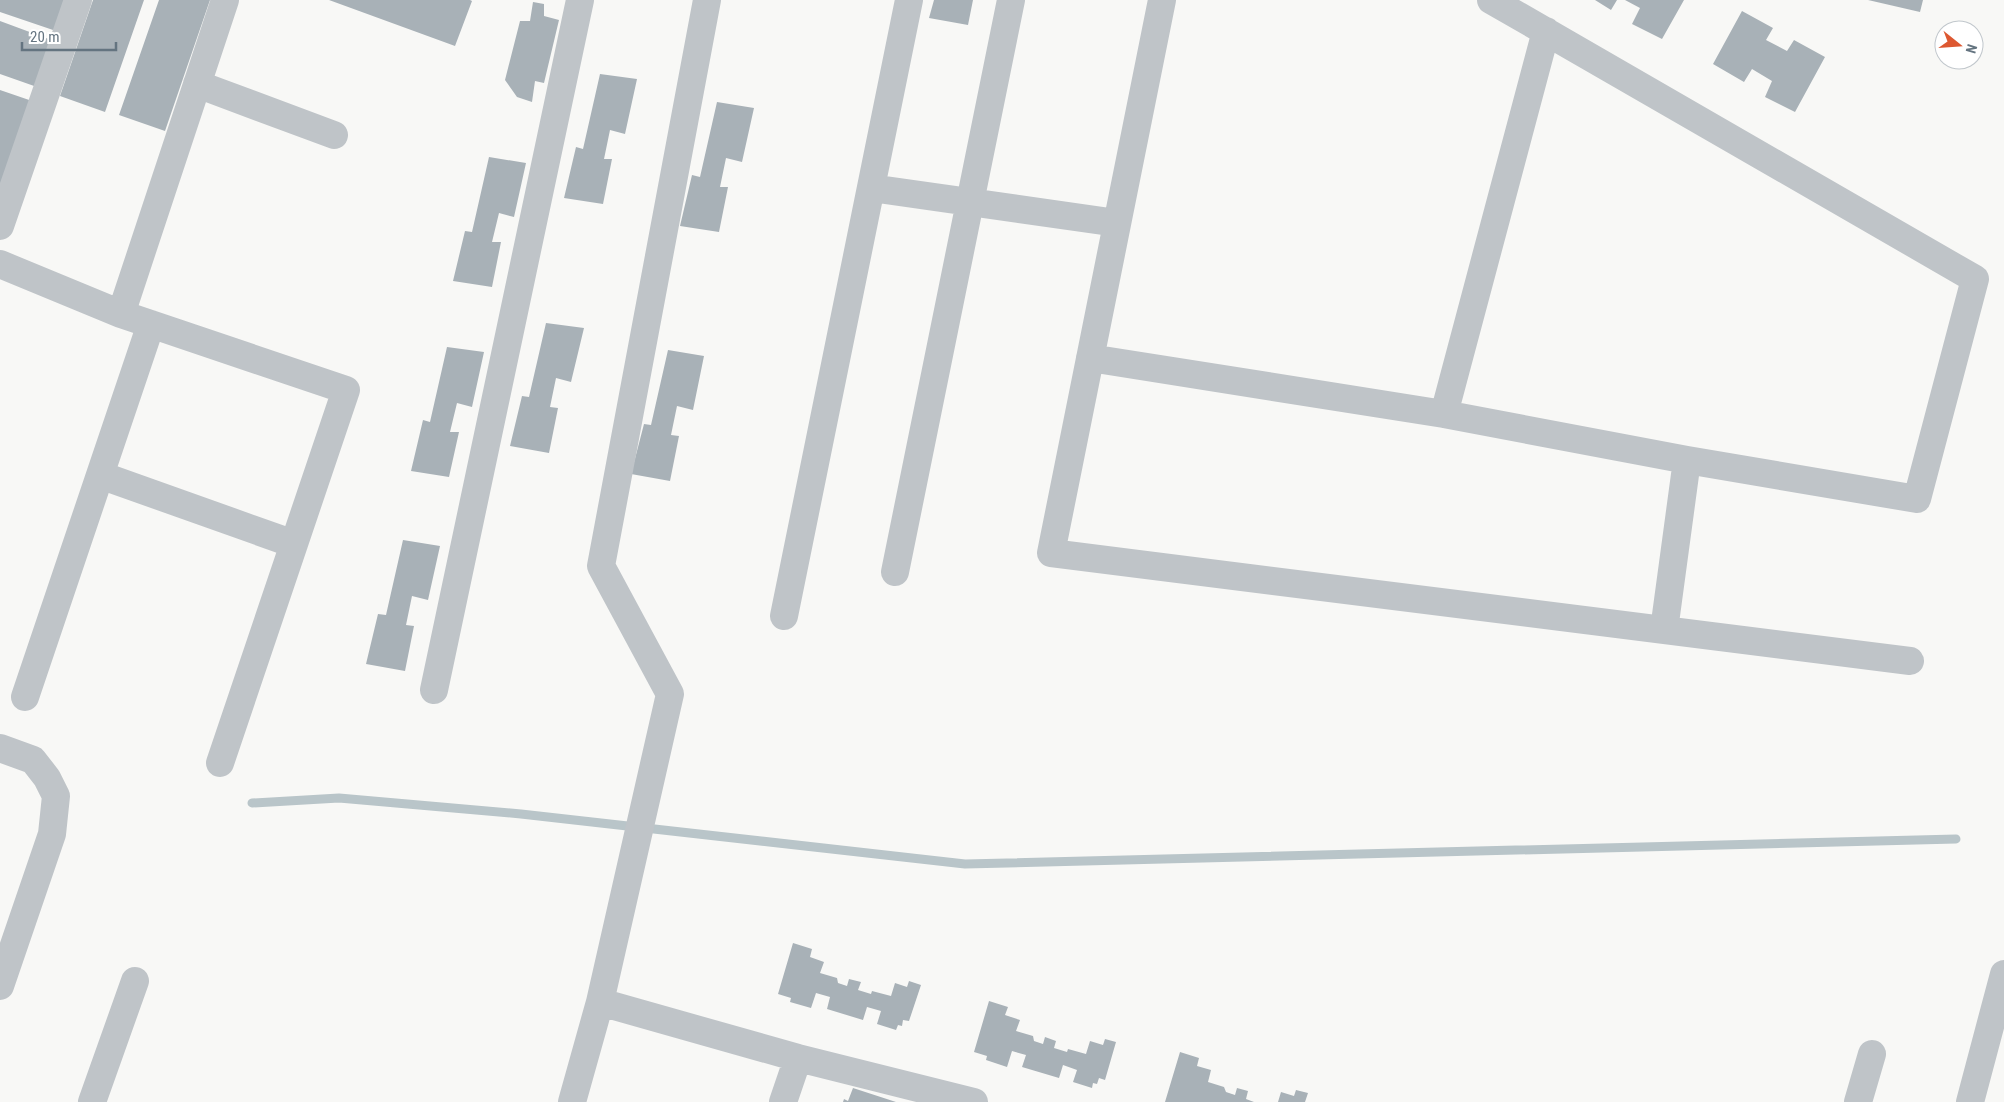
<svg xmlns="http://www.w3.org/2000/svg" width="2004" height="1102" font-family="'Roboto Condensed',sans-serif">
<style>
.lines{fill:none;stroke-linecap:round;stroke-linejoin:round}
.stream{stroke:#b9c5c9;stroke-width:9}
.building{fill:#a8b1b7}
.minor{stroke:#bfc4c8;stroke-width:28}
</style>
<rect width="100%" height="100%" fill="#f8f8f6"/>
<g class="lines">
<path class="stream" d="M252,803l87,-5 182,16 444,50 991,-25"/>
</g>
<path class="building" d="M0,0h67l-11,31 -56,-19z
M93,0h51l-39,112 -45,-16z
M159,0h51l-45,131 -46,-16z
M329,0h141l2,1 -17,45z
M934,0h39l-5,25 -39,-7z
M1595,0h22l-6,10z
M1625,0h59l-22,39 -30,-15 8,-16z
M1868,0h55l-3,12z
M533,2l11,2v12l15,4 -15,63 -9,-2 -3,21 -15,-5 -12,-17 15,-59h10z
M1742,11l31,17 -7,12 21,11 7,-11 31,17 -30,55 -30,-15 7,-16 -20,-12 -8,13 -31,-18z
M0,21l54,20 -17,46 -37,-13z
M600,74l37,5 -12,55 -15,-4 -6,29h8l-9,45 -39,-6 12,-51 7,2z
M0,90l35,12 -35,100z
M717,102l37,6 -12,54 -16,-4 -6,29h8l-9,45 -39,-6 12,-51 8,2z
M489,157l37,6 -12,54 -15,-4 -7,29h9l-9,45 -39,-6 12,-50 7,1z
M546,323l38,5 -13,54 -15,-4 -6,29 8,1 -9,45 -39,-7 12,-50 7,1z
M447,347l37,5 -12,55 -15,-4 -7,29h9l-10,45 -38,-6 12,-51 7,2z
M668,350l36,6 -11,54 -16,-4 -6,29 8,1 -9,45 -39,-7 13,-50 7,1z
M403,540l37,6 -12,54 -16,-4 -6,29 8,1 -9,45 -39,-7 12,-50 8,1z
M793,943l19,6 -2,8 14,5 -4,11 17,5 1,5 9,3 2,-7 12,3 -3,8 13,4 1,-3 19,5 4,-13 12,4 2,-6 12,4 -12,36 -6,-1 -1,6 -4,-1 -2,5 -19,-6 4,-13 -14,-4 -4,13 -36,-11 3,-12 -14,-4 -5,15 -21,-6 1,-4 -13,-4z
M989,1001l19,6 -3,8 15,5 -4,11 17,5 1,5 9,3 2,-7 11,4 -2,7 13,4 1,-3 18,5 4,-13 13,4 2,-6 11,3 -11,38 -6,-2 -2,6 -4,-1 -1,5 -19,-6 4,-12 -14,-5 -4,13 -37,-11 4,-12 -14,-4 -5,16 -21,-7 1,-4 -13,-4z
M1180,1052l19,6 -2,8 14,4 -3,12 16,5 2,5 9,3 2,-7 11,3 -2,8 8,3h-89z
M853,1088l43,14h-53l1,-3 4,2z
M1296,1090l12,3 -3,9h-27l3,-10 13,4z"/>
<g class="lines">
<path class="minor" d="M1162,0l-111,553 859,108
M197,84l137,51
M871,188l246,35
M0,226l78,-226
M0,264l121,50 225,76 -126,373
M121,314l104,-314
M1090,358l354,56 243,46 230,39 58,-220 -484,-279
M1444,414l102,-383
M100,475l194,69
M895,572l116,-572
M784,616l125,-616
M1664,630l23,-170
M434,690l146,-690
M25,697l126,-373
M0,748l33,12 14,18 9,18 -4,38 -52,152
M600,1002l198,56 176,44
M92,1102l43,-121
M572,1102l28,-100 70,-308 -69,-128 106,-566
M783,1102l15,-44
M1858,1102l14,-48
M1970,1102l34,-128"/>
</g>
<g transform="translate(1959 45) rotate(107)"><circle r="24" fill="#ffffff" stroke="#c1c7cc"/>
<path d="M0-4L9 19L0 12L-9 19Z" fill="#dd5831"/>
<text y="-8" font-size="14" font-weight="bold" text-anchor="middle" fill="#647480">N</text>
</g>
<path d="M22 42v8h94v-8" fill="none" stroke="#647480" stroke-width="2.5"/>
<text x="30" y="42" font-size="15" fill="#647480" stroke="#ffffff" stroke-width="4" paint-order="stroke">20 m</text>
</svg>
